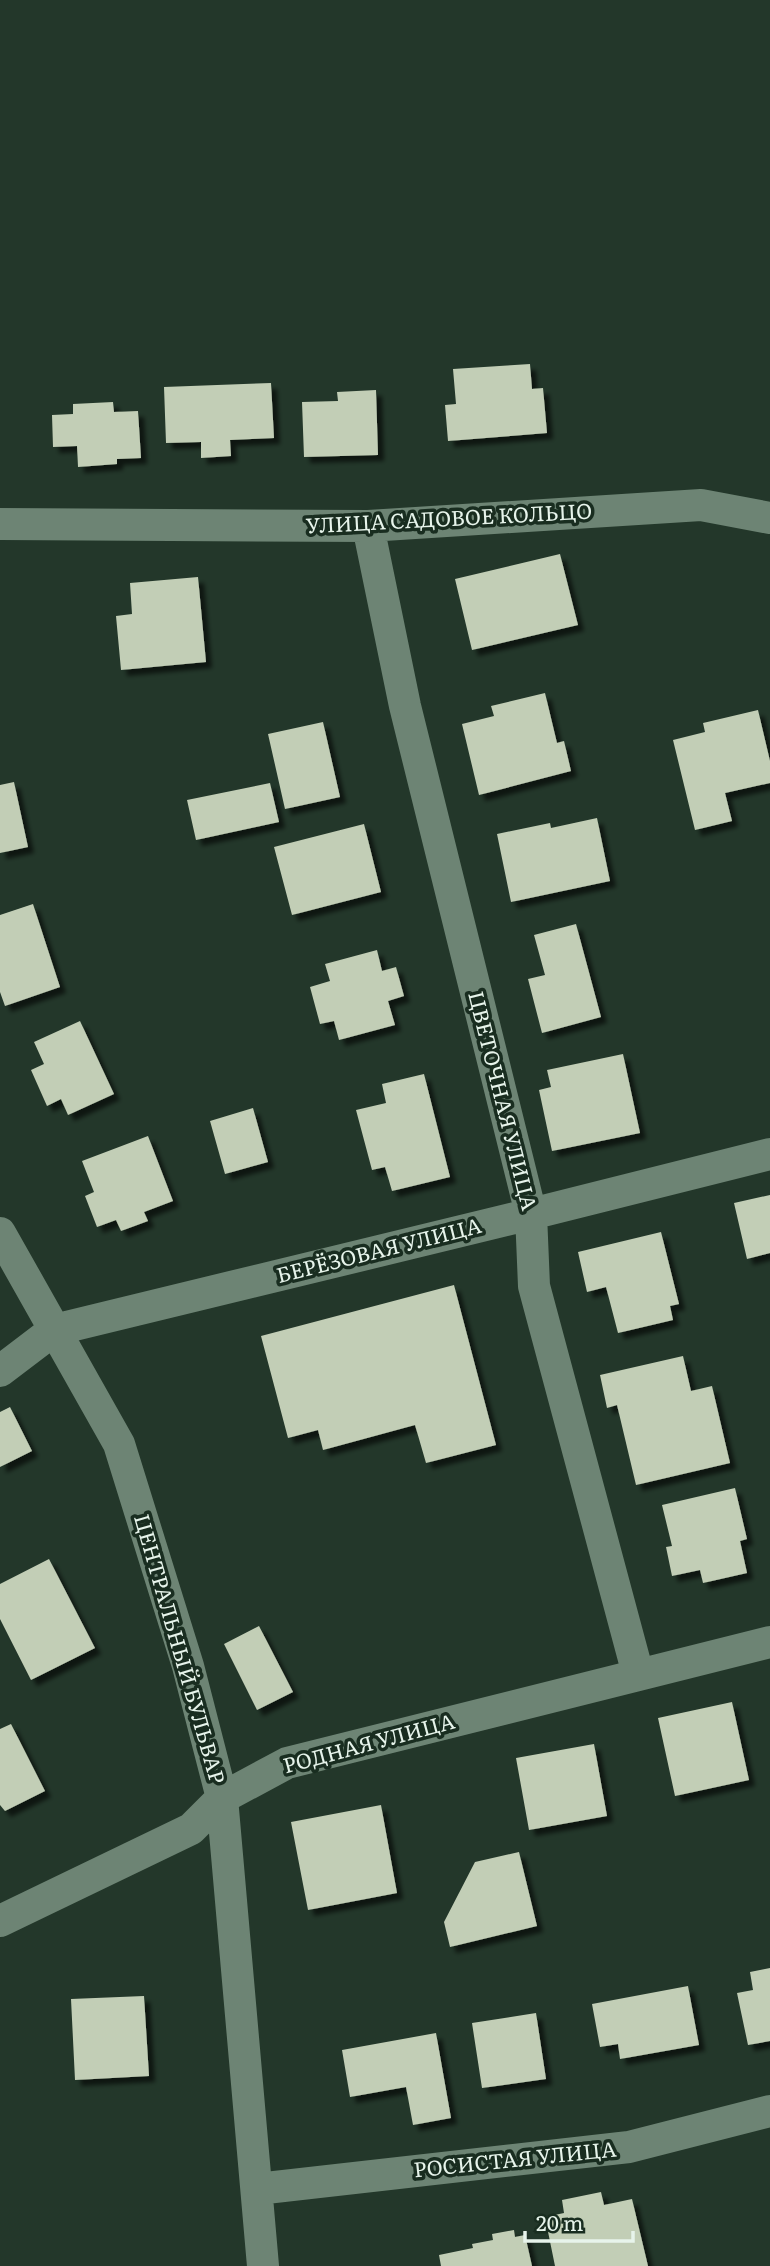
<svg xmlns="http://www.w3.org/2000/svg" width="770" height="2266" font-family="Literata,serif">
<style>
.building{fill:#c2ceb6;filter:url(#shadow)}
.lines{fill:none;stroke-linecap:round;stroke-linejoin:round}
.minor{stroke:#6d8474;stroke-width:32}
.labels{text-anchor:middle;stroke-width:7;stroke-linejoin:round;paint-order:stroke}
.street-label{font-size:21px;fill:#e7f4eb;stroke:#192d20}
</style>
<defs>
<filter id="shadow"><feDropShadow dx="6" dy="6" stdDeviation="2" flood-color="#0009"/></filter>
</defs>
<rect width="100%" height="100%" fill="#23372a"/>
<path class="building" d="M530,364l2,25 11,-1 4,45 -99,8 -3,-36 11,-1 -3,-35z
M271,383l3,55 -44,2 1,16 -30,2v-16l-35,1 -2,-56z
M376,390l2,65 -74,2 -2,-55 36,-1 -1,-9z
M113,402l1,10 24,-1 3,47 -24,1v5l-39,3 -1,-21 -24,1 -1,-32 21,-1v-10z
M560,554l18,71 -106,25 -17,-71z
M198,577l8,85 -85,8 -5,-54 16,-2 -2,-31z
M545,693l12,50 7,-2 7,30 -92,24 -17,-71 32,-8 -3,-10z
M758,710l12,51v22l-45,10 7,28 -37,9 -22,-90 32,-8 -2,-9z
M323,722l17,75 -55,12 -17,-75z
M14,782l14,65 -28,6v-68z
M270,783l9,39 -83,18 -9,-40z
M597,818l13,63 -99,21 -14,-68 53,-11 1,5z
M364,824l17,68 -89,23 -18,-68z
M33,904l27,83 -55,19 -5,-14v-77z
M576,924l25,93 -59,16 -14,-54 17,-4 -11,-40z
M377,950l5,21 14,-4 8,29 -16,5 7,24 -56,15 -5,-19 -14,3 -10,-37 20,-6 -5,-17z
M80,1021l34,73 -46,21 -7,-16 -14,7 -16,-36 13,-6 -10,-22z
M623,1054l17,79 -88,18 -13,-61 12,-3 -4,-17z
M424,1074l26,103 -58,14 -7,-24 -13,3 -16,-60 30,-7 -4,-19z
M253,1108l15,54 -43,12 -15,-53z
M148,1136l25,65 -29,11 4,9 -27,10 -5,-11 -19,7 -12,-31 9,-4 -12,-31z
M770,1195v58l-23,6 -13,-56z
M661,1232l18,72 -9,2 3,14 -55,13 -12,-46 -19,5 -9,-40z
M454,1285l42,160 -70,18 -11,-38 -92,25 -5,-20 -30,8 -27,-102z
M683,1356l8,35 21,-5 18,77 -94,22 -19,-80 -10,3 -7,-33z
M10,1407l22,44 -32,16v-55z
M735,1488l12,51 -7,2 7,32 -44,10 -3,-13 -28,6 -6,-29 6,-1 -10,-41z
M49,1559l46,89 -64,32 -31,-61v-35z
M259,1626l34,66 -36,18 -33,-66z
M732,1702l17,78 -74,16 -17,-78z
M11,1724l34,67 -40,20 -5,-6v-76z
M594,1744l13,72 -78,14 -13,-72z
M381,1805l16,88 -89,17 -17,-88z
M519,1852l18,74 -87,21 -6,-25 31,-60z
M770,1968v73l-22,4 -11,-52 16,-3 -3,-18z
M688,1986l11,59 -79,14 -2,-15 -18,3 -8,-43z
M144,1996l5,80 -74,4 -4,-81z
M536,2013l10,66 -64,9 -10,-65z
M436,2033l15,85 -38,7 -7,-38 -56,10 -8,-47z
M601,2192l3,13 28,-6 16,67h-93l-10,-49 19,-4 -2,-13z
M514,2230l1,7 10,-2 7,31h-91l-2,-11 34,-7 -1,-4 21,-4 -1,-6z"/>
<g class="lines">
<path class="minor" d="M0,524l368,2 333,-21 69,13
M368,526l37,180 126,508 3,72 104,388
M0,1233l119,211 69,222 34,132 41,468
M0,1371l54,-41 477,-116 239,-60
M0,1921l191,-92 31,-31 65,-35 483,-121
M257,2189l372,-42 141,-36"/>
</g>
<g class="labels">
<g class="street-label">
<text transform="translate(449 519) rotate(-3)" y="7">УЛИЦА САДОВОЕ КОЛЬЦО</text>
<text transform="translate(502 1101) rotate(76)" y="7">ЦВЕТОЧНАЯ УЛИЦА</text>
<text transform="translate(379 1251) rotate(-14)" y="7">БЕРЁЗОВАЯ УЛИЦА</text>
<text transform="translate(179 1649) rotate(74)" y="7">ЦЕНТРАЛЬНЫЙ БУЛЬВАР</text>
<text transform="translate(369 1744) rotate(-15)" y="7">РОДНАЯ УЛИЦА</text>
<text transform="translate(515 2160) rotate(-6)" y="7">РОСИСТАЯ УЛИЦА</text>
</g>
</g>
<path d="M525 2231v10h108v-10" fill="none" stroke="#e7f4eb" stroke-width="3.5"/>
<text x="536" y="2231" font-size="21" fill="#e7f4eb" stroke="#192d20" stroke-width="5" paint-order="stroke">20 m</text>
</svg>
